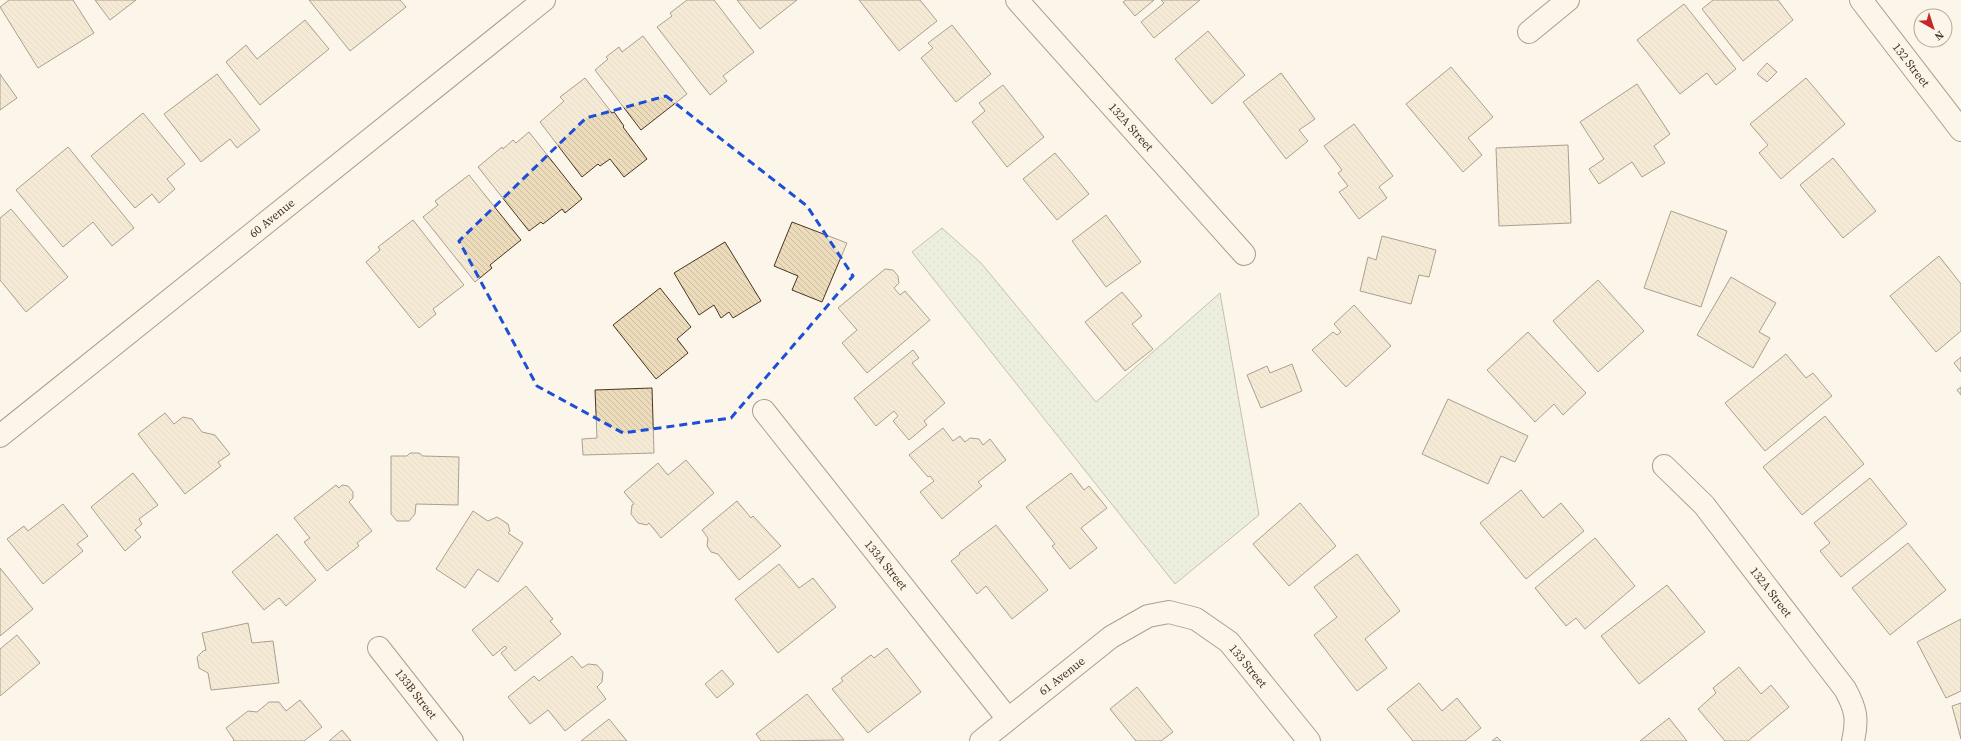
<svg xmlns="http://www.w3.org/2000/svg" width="1961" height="741" font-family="'Source Serif 4',serif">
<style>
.grass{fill:url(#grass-dots);stroke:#887966}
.building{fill:url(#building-back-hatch);stroke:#4a3520}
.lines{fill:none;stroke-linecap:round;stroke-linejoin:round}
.minor-casing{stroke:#4a3520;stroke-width:24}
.major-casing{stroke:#4a3520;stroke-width:24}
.minor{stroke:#fbf6e9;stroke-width:22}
.major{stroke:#fbf6e9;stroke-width:22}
.marked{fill:none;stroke:#1d4ed8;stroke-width:3;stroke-dasharray:8 5;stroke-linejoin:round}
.labels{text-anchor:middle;stroke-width:3;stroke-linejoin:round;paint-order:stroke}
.street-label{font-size:12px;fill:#4a3520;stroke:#fbf6e9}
</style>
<defs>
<pattern id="grass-dots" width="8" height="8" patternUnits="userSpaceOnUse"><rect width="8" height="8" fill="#dce7d0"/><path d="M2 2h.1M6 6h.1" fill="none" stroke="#bec7b2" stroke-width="1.8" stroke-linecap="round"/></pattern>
<pattern id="building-back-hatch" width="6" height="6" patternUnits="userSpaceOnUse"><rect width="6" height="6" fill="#ecdcbc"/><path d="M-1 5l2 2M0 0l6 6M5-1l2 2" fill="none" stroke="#ccbda1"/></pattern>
</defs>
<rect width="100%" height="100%" fill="#fbf6e9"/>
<path class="grass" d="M942,228l39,35 115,139 124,-109 39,222 -84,69 -263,-332z"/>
<path class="building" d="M9,0h64l21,33 -56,35 -38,-61z
M95,0h41l-26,20z
M309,0h91l6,7 -56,44z
M687,0h27l40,52 -31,24 4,5 -17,14 -53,-68 15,-11 -2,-3z
M737,0h60l-37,29z
M859,0h61l17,21 -38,30z
M1126,0h28l-19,16 -12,-14z
M1161,0h39l-46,38 -13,-16 23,-19z
M1713,0h65l15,20 -50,41 -41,-52z
M1684,4l52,65 -20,16 -9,-12 -27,21 -43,-54z
M305,20l24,29 -69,56 -34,-43 20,-17 11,14z
M952,25l39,49 -35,28 -35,-44 12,-10 -5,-5z
M1208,31l37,44 -33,29 -37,-45z
M643,36l44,58 -46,36 -46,-60 13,-11 -2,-2 13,-10 3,5z
M1767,63l10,9 -10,10 -10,-8z
M1451,67l42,50 -25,21 14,17 -19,17 -57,-68z
M1281,73l34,46 -16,11 9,11 -22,18 -43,-57z
M0,74l17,24 -17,12z
M217,74l43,56 -23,18 -7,-9 -29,23 -37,-48z
M585,78l27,35 2,-1 10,14 -1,1 24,32 -23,18 -14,-18 -10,7 -2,-2 -16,13 -42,-55 24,-21 -4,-4z
M1806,78l39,46 -64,55 -22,-26 9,-8 -18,-21z
M1637,84l33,50 -16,12 11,17 -23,14 -10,-15 -33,22 -10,-15 15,-10 -24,-37z
M1003,85l41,52 -37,30 -35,-45 13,-11 -6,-8z
M143,113l42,51 -18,15 8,10 -16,14 -7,-9 -17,14 -44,-52z
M1354,124l39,52 -14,11 8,11 -28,21 -20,-27 9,-6 -10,-13 4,-3 -18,-24z
M529,132l53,67 -17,14 -3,-4 -19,15 -2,-2 -12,9 -51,-64 24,-20 1,2 10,-9 3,3z
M1568,145l3,78 -72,3 -3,-78z
M68,147l66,81 -22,18 -19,-24 -30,25 -47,-57z
M1055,153l34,41 -32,26 -34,-41z
M1833,158l43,53 -33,27 -43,-53z
M469,175l52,65 -31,25 2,3 -17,14 -52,-65 15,-12 -3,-4z
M11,209l57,68 -42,35 -26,-32v-62z
M1671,211l56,20 -26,76 -57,-19z
M1106,215l35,47 -35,25 -34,-46z
M413,220l51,65 -31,24 3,5 -17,14 -53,-66 14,-12 -2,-3z
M792,222l55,21 -25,59 -30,-12 6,-14 -24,-10z
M1382,236l54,14 -7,27 -10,-2 -8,29 -51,-13 8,-34 8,3z
M725,242l36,59 -28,17 -4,-6 -8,6 -7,-13 -15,10 -25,-42z
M1939,256l22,28v47l-25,21 -46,-56z
M885,269l8,1 5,6 1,7 -5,5 6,7 5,-4 25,29 -63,53 -25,-30 15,-13 -19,-22z
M1731,277l45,26 -17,29 11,6 -17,30 -56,-33z
M1598,280l46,51 -46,41 -45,-51z
M660,288l31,39 -14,12 11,14 -32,26 -43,-54z
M1122,292l20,24 -10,8 21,25 -28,22 -40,-49z
M1354,305l37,41 -45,41 -34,-37 21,-18 4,3 4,-3 -7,-8z
M1528,332l58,61 -23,22 -9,-11 -19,18 -48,-52z
M913,350l6,8 -7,5 33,40 -21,18 3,4 -18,15 -16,-19 5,-5 -4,-5 -18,15 -22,-28z
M1786,354l20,24 7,-5 19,23 -67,55 -40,-48z
M1961,357v15l-7,-9z
M1292,364l10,27 -41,17 -14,-33 20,-9 3,7z
M1961,387v8l-4,-5z
M652,388l2,65 -71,2 -1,-16 15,-1 -2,-48z
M1448,399l80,37 -13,26 -14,-6 -13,28 -66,-30z
M165,413l9,11 9,-7 9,2 10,13 13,3 15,19 -12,8 3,4 -36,28 -47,-60z
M1825,416l39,48 -62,51 -39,-48z
M943,428l10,13 7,-5 5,6 5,-4 9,1 4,6 7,-6 16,21 -28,22 4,4 -40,33 -22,-27 14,-11 -4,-5 -2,1 -19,-22z
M410,453h9l4,3 36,1 -1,48 -42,-1 -1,10 -6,7h-12l-6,-7v-58h16z
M686,460l28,33 -53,45 -12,-15 -2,2 -9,-2 -7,-9 1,-9 2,-1 -10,-12 34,-29 10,12z
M133,473l25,32 -19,14 3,5 -7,6 6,7 -16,14 -34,-44z
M1071,473l13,17 5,-4 18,22 -26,20 16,20 -27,21 -18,-23 3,-2 -29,-37z
M1870,478l37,46 -66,53 -21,-26 10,-8 -16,-20z
M336,485l3,3 3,-3 6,1 5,6v6l-4,4 23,29 -15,12 2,3 -32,25 -23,-29 6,-4 -16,-20z
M1521,490l22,28 18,-15 23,28 -58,48 -46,-56z
M737,501l14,17 2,-2 28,30 -42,34 -21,-26 -7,-2 -4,-6 1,-8 -6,-8z
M1300,503l36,43 -47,40 -36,-42z
M63,504l25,32 -11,8 6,7 -40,33 -36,-45 17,-13 4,5z
M473,511l15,10 9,-4 11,7 2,7 -2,2 15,10 -25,39 -20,-13 -13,19 -29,-19z
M996,525l52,65 -36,29 -26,-33 -9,8 -26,-33 9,-7 -1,-1z
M277,534l39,46 -30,26 -7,-8 -15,12 -32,-38z
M1595,538l40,48 -50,43 -9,-11 -10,8 -31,-38z
M1908,543l38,47 -56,45 -38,-47z
M1357,554l43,57 -35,28 22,29 -30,23 -43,-56 23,-18 -23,-30z
M779,564l20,24 14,-10 23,29 -58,46 -43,-54z
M0,568l33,41 -33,27z
M1667,585l38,47 -66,52 -38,-48z
M526,586l27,33 -3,2 11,13 -46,37 -14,-18 6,-5 -2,-2 -12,10 -21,-26z
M1961,619v72l-15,7 -29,-56z
M248,623l4,20 21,-2 6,42 -68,7 -3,-17 -9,-5 -2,-11 6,-6 3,-1 -4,-17z
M17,635l23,28 -40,33v-47z
M887,648l34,44 -53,41 -36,-44 11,-8 -2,-3 30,-23 3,3z
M572,656l10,12 6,-4 9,1 6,7 -1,10 -5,5 9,12 -41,32 -17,-21 -18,14 -22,-27 26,-21 5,5z
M1739,667l22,27 10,-9 18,22 -41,34h-23l-27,-32 18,-16 -3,-5z
M722,670l12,14 -17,14 -12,-14z
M1419,683l23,28 15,-13 24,30 -16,13h-52l-26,-32z
M1137,687l36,45 -12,9h-25l-26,-32z
M807,694l37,46 -83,1 -5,-7z
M300,700l22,27 -18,14h-71l1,-1 -8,-12 22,-17 9,1 12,-10h10l7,9z
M1961,703v36l-9,-33z
M1669,718l18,23h-47z
M609,719l18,22h-46z
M342,730l9,11h-22z
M1497,737l4,4h-9z"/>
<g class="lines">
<g class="minor-casing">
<path id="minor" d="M1017,0l227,254
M1529,32l39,-32
M764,411l244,308
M0,436l544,-436
M1664,466l40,39 141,184c11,20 13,30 8,52
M379,648l73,93
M981,741l130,-104 37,-21 21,-4 27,7 33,23 80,99"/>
</g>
<g class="major-casing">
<path id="major" d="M1861,0l100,130"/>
</g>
<use href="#minor" class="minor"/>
<use href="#major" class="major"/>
</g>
<path d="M0 0H1961V741H0ZM666,96l141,110 46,70 -122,142 -108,15 -86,-47 -78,-145 127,-123z" fill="#fbf6e9" fill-opacity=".55" fill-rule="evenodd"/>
<path class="marked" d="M666,96l141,110 46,70 -122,142 -108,15 -86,-47 -78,-145 127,-123z"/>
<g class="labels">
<g class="street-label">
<text transform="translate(1911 65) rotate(52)" y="4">132 Street</text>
<text transform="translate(1131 127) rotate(48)" y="4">132A Street</text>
<text transform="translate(272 218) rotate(-39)" y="4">60 Avenue</text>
<text transform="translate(886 565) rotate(51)" y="4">133A Street</text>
<text transform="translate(1771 592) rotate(52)" y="4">132A Street</text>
<text transform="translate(1248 666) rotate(51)" y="4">133 Street</text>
<text transform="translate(1062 676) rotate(-38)" y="4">61 Avenue</text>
<text transform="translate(416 694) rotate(52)" y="4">133B Street</text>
</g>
</g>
<g transform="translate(1933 28) rotate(141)"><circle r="19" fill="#fbf6e9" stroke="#b4a999"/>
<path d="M0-3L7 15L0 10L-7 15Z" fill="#c62828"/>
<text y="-6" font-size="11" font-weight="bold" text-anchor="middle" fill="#4a3520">N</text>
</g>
</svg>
